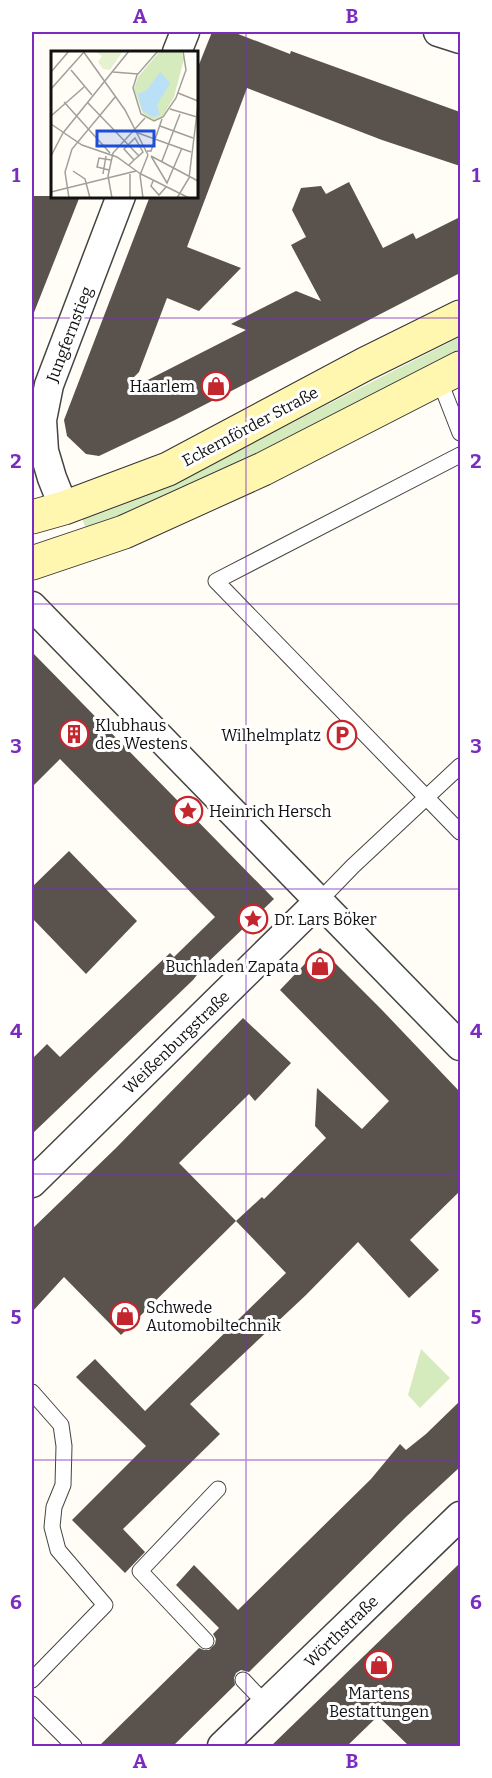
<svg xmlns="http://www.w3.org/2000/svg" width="492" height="1778" font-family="Bitter,serif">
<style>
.green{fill:#d5ebbd}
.building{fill:#5a524d}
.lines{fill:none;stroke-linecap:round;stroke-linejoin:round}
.lane-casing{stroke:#444;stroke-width:17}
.street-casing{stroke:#444;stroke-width:31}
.secondary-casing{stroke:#333;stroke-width:35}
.lane{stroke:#fff;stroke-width:15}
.street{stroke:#fff;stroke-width:28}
.secondary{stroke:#fff6b0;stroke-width:33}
.grid{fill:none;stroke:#7b2cbf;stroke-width:1.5;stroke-opacity:0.55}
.labels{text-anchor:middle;stroke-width:6;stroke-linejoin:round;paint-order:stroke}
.street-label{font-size:16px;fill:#111;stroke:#fff}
.poi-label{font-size:16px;fill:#111;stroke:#fff;text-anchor:start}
.inset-road{fill:none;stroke:#a09f9a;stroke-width:1.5}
.view{fill:#1d4ed8;fill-opacity:0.15;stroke:#1d4ed8;stroke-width:3}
.inset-edge{fill:none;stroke:#111;stroke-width:3}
.neatline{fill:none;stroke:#7b2cbf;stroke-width:2}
.grid-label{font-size:20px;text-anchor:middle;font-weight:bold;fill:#7b2cbf}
</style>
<rect width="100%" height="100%" fill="#fffdf5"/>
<path class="green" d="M460,337v12c-124,61 -243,135 -374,180l-5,-13 132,-53z
M421,1349l29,29 -30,30 -12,-13z"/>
<path class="building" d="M212,32h21l57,22 1,-3 169,61v54l-78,-26 -135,-52 -60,159 54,21 -42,43 -32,-13 -28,74 -11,11 4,5 114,-58 -15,-6 65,-33 25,10 -30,-56 15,-8 -14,-27 9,-22 20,-2 5,8 23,-12 34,66 30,-15 3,6 44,-22v56l-285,147 -76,36 -13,-2 -19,-18 -3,-16 86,-224h46v-124z
M32,196h48l-47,119h-1z
M32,652l242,247 -70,67 -11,14 -161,154v-75l15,-15 13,13 110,-104 4,4 41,-40 -155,-158 -28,28z
M69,851l68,70 -51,53 -54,-56v-31z
M320,948l62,62 78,82v99l-50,49 29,30 -30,28 -51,-56 -52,53 -116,109 30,30 -97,95 22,23 -20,21 -53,-53 74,-74 -70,-69 19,-18 50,52 141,-138 -50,-52 26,-24 2,2 62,-61 -11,-12 2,-38 45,41 27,-28 -109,-111z
M243,1018l48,45 -36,38 -6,-7 -70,69 57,58 -115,114 -57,-58 -32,35v-83l84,-81z
M460,1401v66l-53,49 -158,156 -8,-2 -5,3 -2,5 1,7 -62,61h-74l100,-98 5,2h5l6,-6 1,-5 -3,-5 6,-6 -43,-43 18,-20 44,45 133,-131 29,-35 6,6 20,-16z
M460,1563v183h-51l-31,-30 -31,30h-76z"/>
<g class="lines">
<g class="lane-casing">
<path id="lane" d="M439,379l21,54
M460,455l-244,126 244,251
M320,900l33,-34 107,-100
M32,1392l29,33 3,21 -1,39 -9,22 -2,20 6,23 47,55 -73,75
M206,1641l-66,-70 78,-82
M243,1680l23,24
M32,1704l42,42"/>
</g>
<g class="street-casing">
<path id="street" d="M438,32l22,7
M177,52l8,-20
M64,508l-12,-30 -8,-27 -2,-31 7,-35 72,-189
M32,606l428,440
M32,1183l288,-283
M222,1746l238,-230"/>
</g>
<g class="secondary-casing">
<path id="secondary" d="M32,517l32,-9 104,-39 197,-105 95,-47
M32,563l92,-31 139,-63 197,-101"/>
</g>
<use href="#lane" class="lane"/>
<use href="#street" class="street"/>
<use href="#secondary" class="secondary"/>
</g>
<path class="grid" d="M246,32v1714M32,318h428M32,604h428M32,889h428M32,1174h428M32,1460h428"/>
<defs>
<g id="shop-ring" transform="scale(1.5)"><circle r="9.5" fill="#fff" stroke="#c4262e" stroke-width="1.5"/><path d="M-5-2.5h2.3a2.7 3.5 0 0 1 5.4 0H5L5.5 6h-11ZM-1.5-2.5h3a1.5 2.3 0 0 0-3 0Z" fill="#c4262e"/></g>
<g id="building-ring" transform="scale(1.5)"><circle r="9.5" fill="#fff" stroke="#c4262e" stroke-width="1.5"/><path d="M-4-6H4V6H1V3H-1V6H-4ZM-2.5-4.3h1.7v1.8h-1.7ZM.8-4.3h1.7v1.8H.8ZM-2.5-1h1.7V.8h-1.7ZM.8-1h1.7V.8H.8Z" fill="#c4262e"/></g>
<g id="parking-ring" transform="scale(1.5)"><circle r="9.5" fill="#fff" stroke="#c4262e" stroke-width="1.5"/><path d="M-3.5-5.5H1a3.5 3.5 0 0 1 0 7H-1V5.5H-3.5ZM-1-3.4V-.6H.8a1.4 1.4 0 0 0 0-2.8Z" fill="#c4262e"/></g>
<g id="sight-ring" transform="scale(1.5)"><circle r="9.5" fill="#fff" stroke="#c4262e" stroke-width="1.5"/><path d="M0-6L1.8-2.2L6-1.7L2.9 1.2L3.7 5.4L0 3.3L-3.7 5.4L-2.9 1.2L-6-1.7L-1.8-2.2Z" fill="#c4262e"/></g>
</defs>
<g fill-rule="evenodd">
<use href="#shop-ring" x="216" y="386"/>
<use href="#building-ring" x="74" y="734"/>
<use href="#parking-ring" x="342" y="735"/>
<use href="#sight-ring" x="188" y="811"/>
<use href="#sight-ring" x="253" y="919"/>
<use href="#shop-ring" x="320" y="966"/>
<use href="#shop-ring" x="125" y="1316"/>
<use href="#shop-ring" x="379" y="1665"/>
</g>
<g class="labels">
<g class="street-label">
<text transform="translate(69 334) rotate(-69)" y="6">Jungfernstieg</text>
<text transform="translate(250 426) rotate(-28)" y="6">Eckernförder Straße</text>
<text transform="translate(176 1042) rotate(-44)" y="6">Weißenburgstraße</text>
<text transform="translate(341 1631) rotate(-44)" y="6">Wörthstraße</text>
</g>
<g class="poi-label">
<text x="195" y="392" text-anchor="end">Haarlem</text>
<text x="95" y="731">Klubhaus<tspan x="95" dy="18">des Westens</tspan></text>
<text x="321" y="741" text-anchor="end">Wilhelmplatz</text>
<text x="209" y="817">Heinrich Hersch</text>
<text x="274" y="925">Dr. Lars Böker</text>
<text x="299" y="972" text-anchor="end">Buchladen Zapata</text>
<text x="146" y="1313">Schwede<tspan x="146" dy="18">Automobiltechnik</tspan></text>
<text x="379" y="1699" text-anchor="middle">Martens<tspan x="379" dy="18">Bestattungen</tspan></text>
</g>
</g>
<g transform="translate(51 51)">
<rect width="147" height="147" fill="#fffdf5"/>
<path d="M109,0h21l3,8 -10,38 -12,20 -8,3 -11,-6 -9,-25 4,-12z" fill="#d5ebbd"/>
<path d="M43,0h29l-13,19 -7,-1 -5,-7 4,-6z" fill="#e6f2cf"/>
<path d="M109,21l10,11 -13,22 3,10 -8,2 -10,-7 -4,-16 9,-4z" fill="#b9e0f7"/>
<path class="inset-road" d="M32,0l42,59 23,45M107,0l-21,24 -4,13 8,26 13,7 9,-4 13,-19 10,-28 -3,-19M20,19l21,25M0,21l18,-21M62,21l25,2M0,38l33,-37M127,42l20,8M13,51l46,51M37,52l51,53M119,58l27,8M0,65l33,-29M0,73l31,21 35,12 25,18M109,75l33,12M87,82l53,19M96,100h4l11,-32M0,105l12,-23 66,-82M100,105l16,27 15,-35M100,105l47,25M111,110l18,-47M78,114l5,-5 9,-8 -8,-14 -11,11 10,11M58,119l-12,-3 2,-9 12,2M25,122l-3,-2 12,8 5,19M52,123l3,-18M90,123l48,24M102,130l-2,5 8,9 7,-8M0,141l85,-21M18,147l-4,-26 7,-23 44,-53M61,147l-4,-22 5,-23 32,-35M79,147v-24M92,147l-3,-23 8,-20M126,147l12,-20 9,-73"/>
<path class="view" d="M46,80h57v15h-57z"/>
<rect width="147" height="147" class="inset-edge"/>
</g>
<rect width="492" height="1778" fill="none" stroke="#ffffff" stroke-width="66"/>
<rect x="33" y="33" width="426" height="1712" class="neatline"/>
<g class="grid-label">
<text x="140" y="23">A</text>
<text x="352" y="23">B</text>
<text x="16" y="182">1</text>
<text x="476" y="182">1</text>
<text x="16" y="468">2</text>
<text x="476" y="468">2</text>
<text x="16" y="753">3</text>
<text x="476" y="753">3</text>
<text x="16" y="1038">4</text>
<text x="476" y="1038">4</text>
<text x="16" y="1324">5</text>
<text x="476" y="1324">5</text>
<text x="16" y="1609">6</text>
<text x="476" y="1609">6</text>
<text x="140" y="1768">A</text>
<text x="352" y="1768">B</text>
</g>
</svg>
